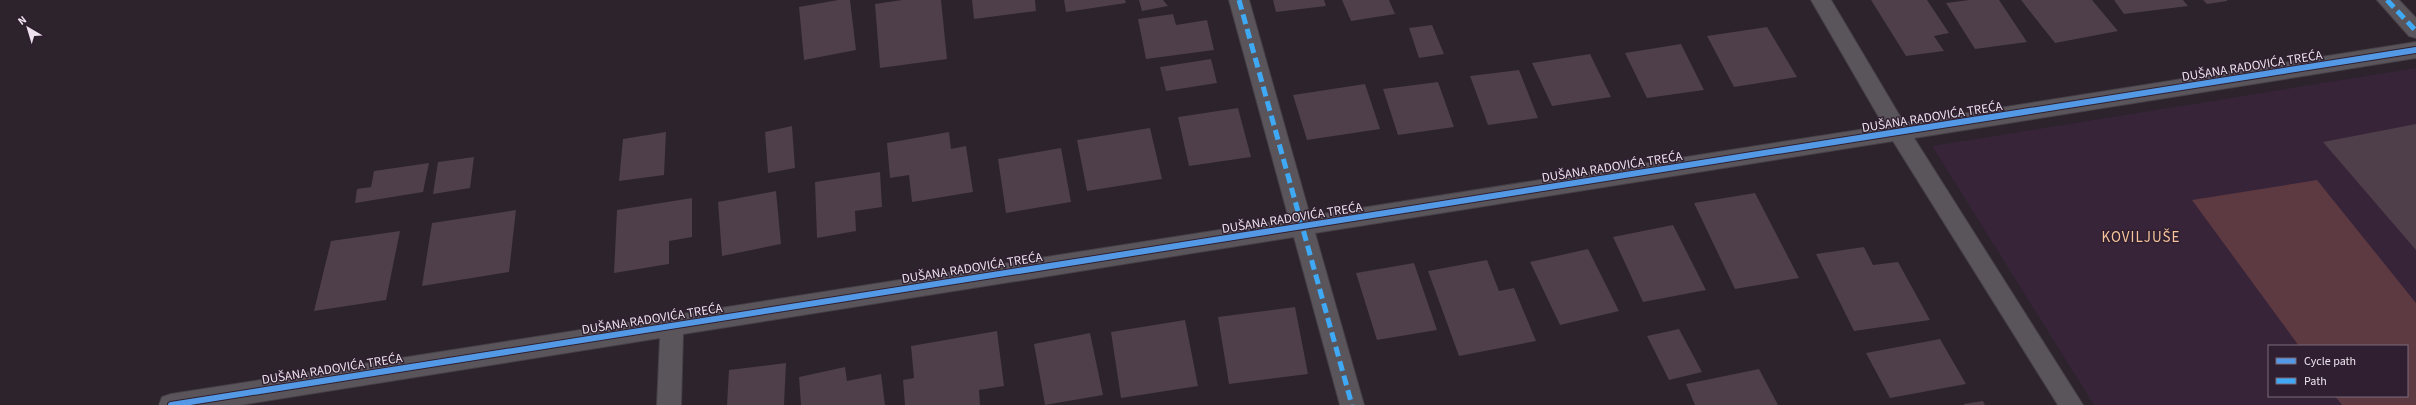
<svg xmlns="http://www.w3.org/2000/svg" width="2416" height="405" font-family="'Source Sans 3',sans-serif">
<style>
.built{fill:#372438;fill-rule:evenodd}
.green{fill:#5d3942}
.building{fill:#4e3f4a}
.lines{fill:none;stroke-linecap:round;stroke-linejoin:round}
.street-casing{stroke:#463f46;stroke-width:2}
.street{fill:#59555b;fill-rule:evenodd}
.quiet{stroke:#3fa9f5;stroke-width:5;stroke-dasharray:10 5;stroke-linecap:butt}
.cycleway-casing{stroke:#2f1f30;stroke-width:8}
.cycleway{stroke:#5399e6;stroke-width:6}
.labels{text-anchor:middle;stroke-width:3;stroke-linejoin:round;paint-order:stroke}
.street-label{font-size:13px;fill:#ede2ed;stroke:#2f1f30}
.quarter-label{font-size:15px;letter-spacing:1px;fill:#f8c49b;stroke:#2f1f30}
</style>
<rect width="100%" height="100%" fill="#2c232c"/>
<path class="built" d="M2416,68v337h-322l-162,-259zM2269,346h138v50h-138z"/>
<path class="green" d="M2317,180l99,123v102h-74l-7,-9h72v-50h-108l-107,-146z"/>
<path class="building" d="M838,0h12l6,50 -52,10 -5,-53z
M902,0h39l6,59 -67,9 -5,-64z
M972,0h63l1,11 -62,8z
M1064,0h61l1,3 -60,9z
M1139,0h24l5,6 -26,5z
M1273,0h51l2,6 -50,6z
M1342,0h47l6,14 -44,7z
M1871,0h56l22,33 -15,3 10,15 -38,5z
M1969,0h30l28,42 -52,7 -29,-46z
M2021,0h71l26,31 -63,12z
M2114,0h69l5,6 -64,8z
M2203,0h24v1l-20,3z
M1173,14l3,11 31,-5 7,30 -68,9 -8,-40z
M1432,25l12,29 -25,4 -10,-30z
M1767,27l30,50 -63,10 -27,-51z
M1681,44l23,46 -57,8 -22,-45z
M1590,54l21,43 -59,9 -20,-43z
M1211,59l6,24 -51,8 -6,-24z
M1519,70l19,48 -50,7 -18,-49z
M1438,82l16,45 -56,8 -15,-46z
M1365,84l15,45 -73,11 -14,-45z
M1238,108l13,49 -62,9 -11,-49z
M2416,124v126l-93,-108z
M792,126l3,42 -27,5 -3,-41z
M1150,128l12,51 -75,12 -10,-51z
M666,132l-2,43 -45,6 4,-42z
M949,132l2,17 15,-3 7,46 -61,10 -3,-27 -19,3 -3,-35z
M1061,148l10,54 -65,11 -8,-54z
M474,157l-4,31 -37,6 5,-32z
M429,163l-6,29 -68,11 2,-14 14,-2 3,-16z
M880,172l2,35 -27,4 1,20 -39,7 -2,-56z
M776,191l5,53 -59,12 -4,-54z
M1755,193l44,85 -64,11 -41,-86z
M692,198v39l-23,4v23l-55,9 3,-63z
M516,210l-7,62 -87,14 10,-63z
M1673,225l33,65 -63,12 -30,-65z
M400,231l-14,69 -72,11 17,-70z
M1864,247l9,18 25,-3 32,58 -76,11 -38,-77z
M1588,249l31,62 -59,14 -30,-63z
M1487,260l12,31 15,-3 22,53 -77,15 -31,-85z
M1414,263l23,67 -60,10 -21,-67z
M1295,307l13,67 -79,10 -11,-67z
M1185,320l13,66 -77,12 -10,-66z
M1679,329l23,43 -33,8 -22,-44z
M997,331l7,55 -25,4 1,15h-75l-2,-25 11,-2 -3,-32z
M1090,333l13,62 -58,10 -11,-61z
M1940,339l26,45 -76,14 -24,-45z
M786,363l-2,42h-57l2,-35z
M845,367l2,14 34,-7 4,31h-84l-2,-28z
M1759,369l19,36h-83l-9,-21z
M1983,401l2,4h-21v-1z"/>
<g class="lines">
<g class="street-casing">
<path id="street" d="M1229,0h20l61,216 574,-90 -73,-126h20l73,123 512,-81v16l-502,80 169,267h-25l-165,-264 -578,92 49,172h-24l-46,-168 -611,97 -2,71h-24l3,-67 -420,67h-81l3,-8 9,-3 1118,-175z
M2377,0h22l17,18v20l-7,-2z"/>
</g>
<use href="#street" class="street"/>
<path class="quiet" d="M1239,0l113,405
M2387,0l29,31"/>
<g class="cycleway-casing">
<path id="cycleway" d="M171,405l2245,-355"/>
</g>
<use href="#cycleway" class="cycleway"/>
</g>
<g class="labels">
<g class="street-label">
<text transform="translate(2252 65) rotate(-9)" y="5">DUŠANA RADOVIĆA TREĆA</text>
<text transform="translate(1932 116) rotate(-9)" y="5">DUŠANA RADOVIĆA TREĆA</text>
<text transform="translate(1612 166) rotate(-9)" y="5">DUŠANA RADOVIĆA TREĆA</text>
<text transform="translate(1292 217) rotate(-9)" y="5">DUŠANA RADOVIĆA TREĆA</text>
<text transform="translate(972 267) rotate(-9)" y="5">DUŠANA RADOVIĆA TREĆA</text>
<text transform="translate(652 318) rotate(-9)" y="5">DUŠANA RADOVIĆA TREĆA</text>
<text transform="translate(332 368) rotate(-9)" y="5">DUŠANA RADOVIĆA TREĆA</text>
</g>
<g class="quarter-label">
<text x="2141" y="242">KOVILJUŠE</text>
</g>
</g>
<rect x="2268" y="345" width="140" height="52" fill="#2f1f30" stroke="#7b6d7c"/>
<rect x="2276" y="358" width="20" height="6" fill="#5399e6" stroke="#7b6d7c"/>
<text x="2304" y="365" font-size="12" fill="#ede2ed">Cycle path</text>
<rect x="2276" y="378" width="20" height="6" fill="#3fa9f5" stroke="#7b6d7c"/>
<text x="2304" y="385" font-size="12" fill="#ede2ed">Path</text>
<g transform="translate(28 28) rotate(322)" stroke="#2f1f30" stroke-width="3" paint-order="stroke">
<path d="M0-3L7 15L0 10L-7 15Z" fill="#ede2ed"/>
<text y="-6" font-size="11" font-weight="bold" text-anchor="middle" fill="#ede2ed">N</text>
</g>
</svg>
